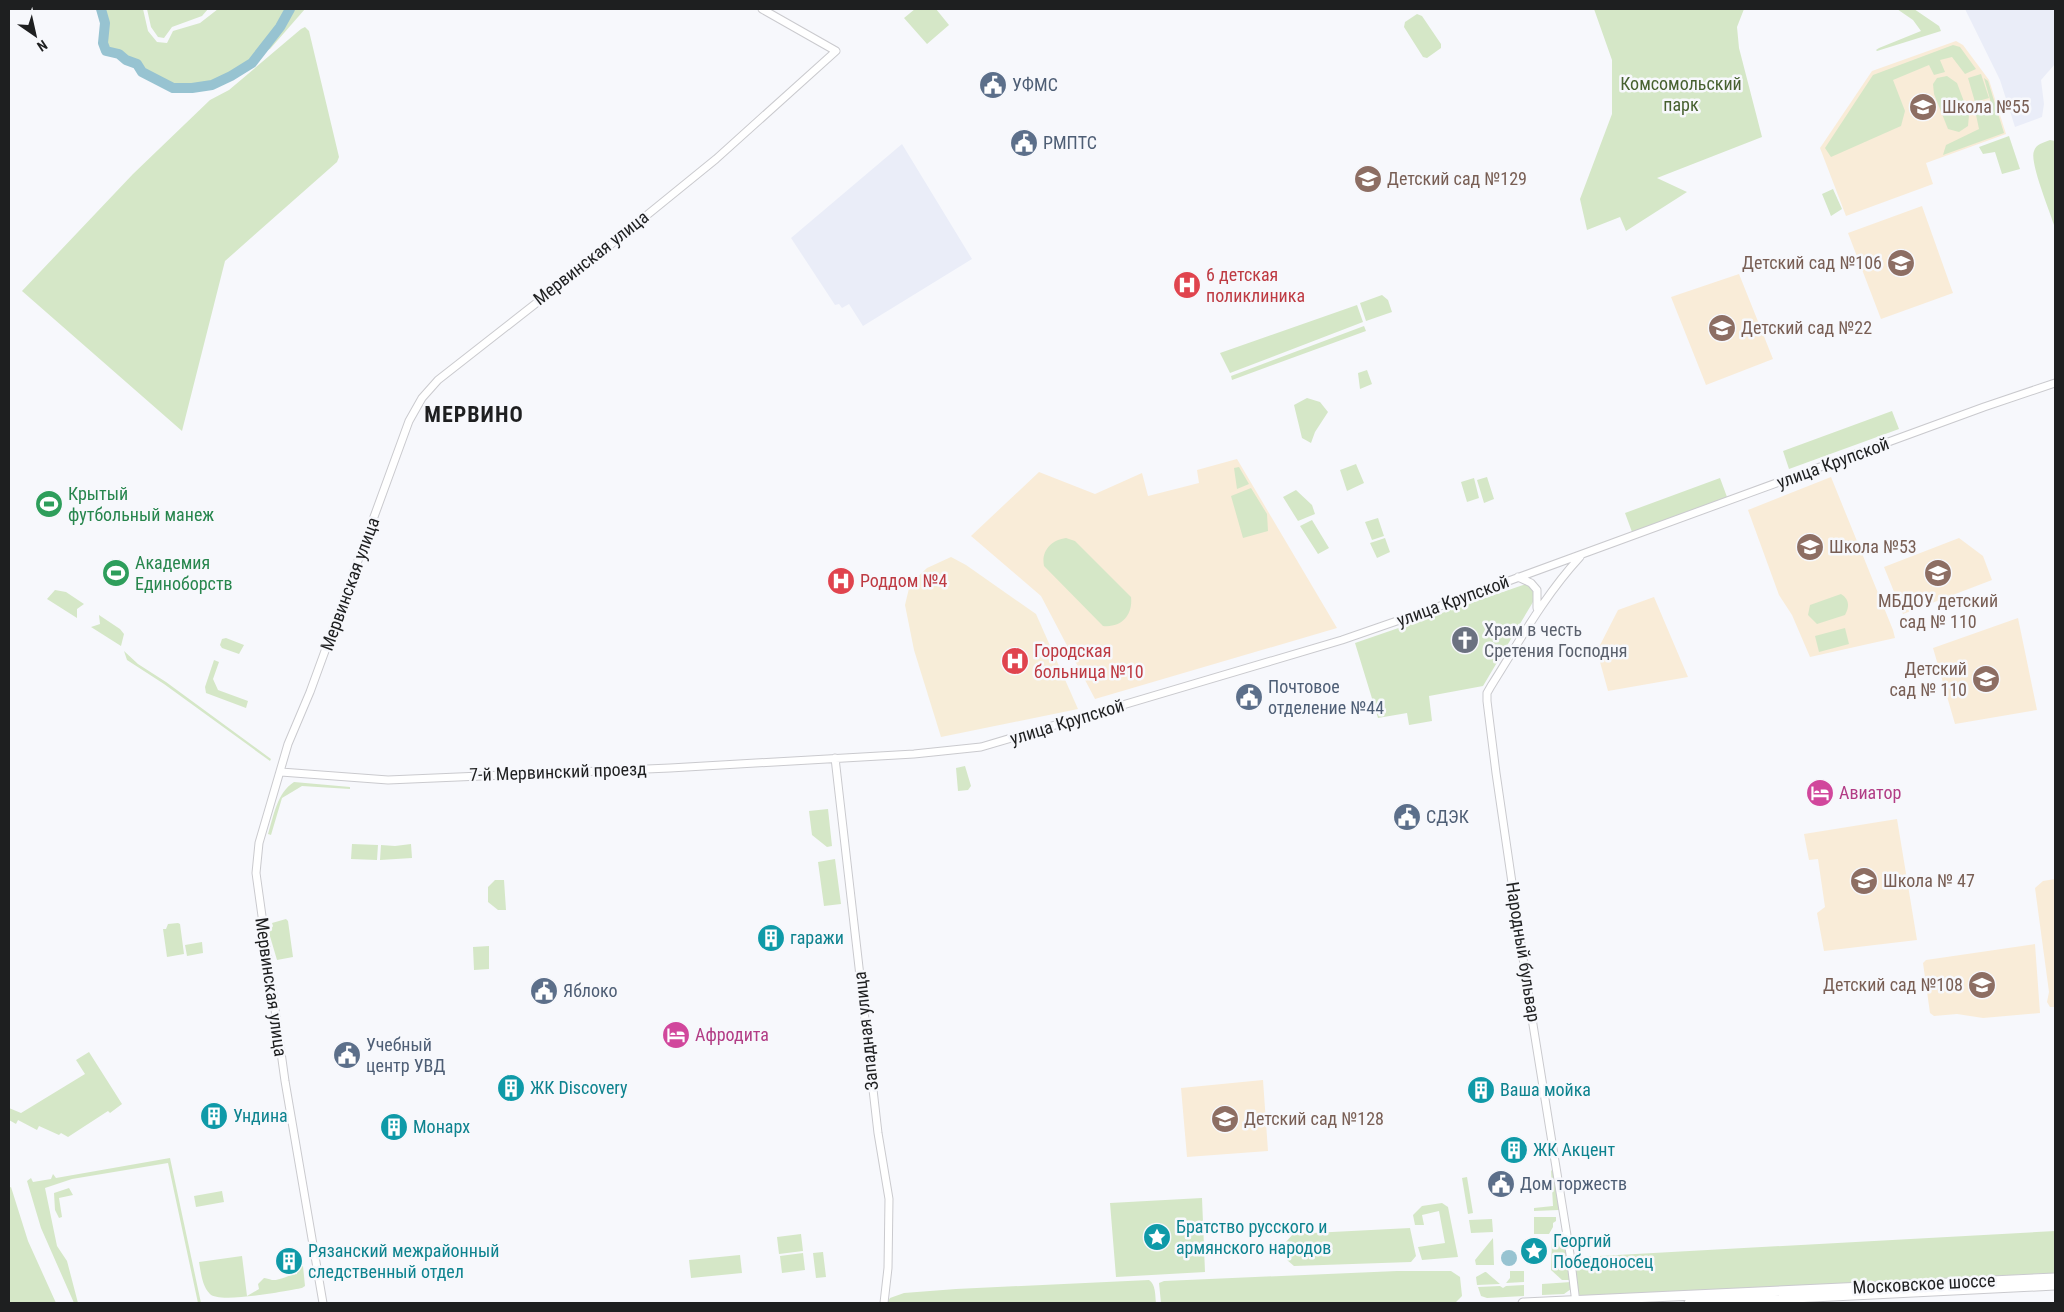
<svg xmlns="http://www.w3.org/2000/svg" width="2064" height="1312" font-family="'Roboto Condensed',sans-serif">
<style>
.built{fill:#eaedf8}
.education{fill:#f9ecd8}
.medical{fill:#f7edd8}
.green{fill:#d5e7c7}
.water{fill:#97c3d1}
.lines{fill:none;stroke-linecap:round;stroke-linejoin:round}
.river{stroke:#97c3d1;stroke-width:10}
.minor-casing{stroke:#cacace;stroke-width:9}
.major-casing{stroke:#cacace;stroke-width:11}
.minor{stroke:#fff;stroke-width:7}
.major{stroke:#fff;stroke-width:9}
.labels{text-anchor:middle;stroke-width:5;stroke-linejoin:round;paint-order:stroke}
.park-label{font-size:18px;fill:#476130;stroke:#f7f8fc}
.service-label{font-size:18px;fill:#4e5e75;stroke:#f7f8fc;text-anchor:start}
.education-label{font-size:18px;fill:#785e54;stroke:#f7f8fc;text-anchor:start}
.street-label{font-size:18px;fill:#1e1f20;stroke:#f7f8fc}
.health-label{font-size:18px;fill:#be3a42;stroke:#f7f8fc;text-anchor:start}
.leisure-label{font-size:18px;fill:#27864d;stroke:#f7f8fc;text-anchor:start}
.worship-label{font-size:18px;fill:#5b616d;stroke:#f7f8fc;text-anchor:start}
.hotel-label{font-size:18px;fill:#b23c85;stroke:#f7f8fc;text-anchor:start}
.culture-label{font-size:18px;fill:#0d838f;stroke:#f7f8fc;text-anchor:start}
.district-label{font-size:22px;font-weight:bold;letter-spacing:1px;fill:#1e1f20;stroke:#f7f8fc}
</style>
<rect width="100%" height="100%" fill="#f7f8fc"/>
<path class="built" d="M1965,9h90v55l-14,16 3,24 -2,13 -27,10 -15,-47z
M902,144l70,115 -109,67 -14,-22 -7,4 -3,-4 -4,1 -44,-67z"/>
<path class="education" d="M1956,41l7,4 26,35 17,54 -80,29 7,21 -87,32 -26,-68 52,-77z
M1922,206l31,87 -72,26 -33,-86z
M1739,274l34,85 -67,26 -35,-88z
M1237,459l100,169 -242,71 -54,-103 -70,-60 68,-64 56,22 47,-21 6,23 51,-13 -2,-13z
M1831,477l62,153 2,8 -85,19 -18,-42 -13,-20 -31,-85z
M1959,538l24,18 9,24 -89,34 -19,-47z
M1654,597l34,80 -80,14 -11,-40 21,-41z
M2018,618l19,92 -82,14 -22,-76z
M1897,819l20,121 -93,11 -7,-38 8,-6 -7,-48 -9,1 -5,-26z
M2055,879v128h-5l-3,-5 2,-10 -14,-104 8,-7z
M2035,944l5,69 -57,5 -26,-4 -23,2 -4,-3 -7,-50 3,-3z
M1263,1080l5,71 -81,6 -6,-69z"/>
<path class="medical" d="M951,557l15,8 70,49 42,95 -137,28 -27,-87 -9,-45 5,-21 17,-16z"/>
<path class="green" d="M101,9h42l5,22 9,11 10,1 6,-12 27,-8 18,-14h87l-35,40 -10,4 -8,10 -21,13 -19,9 -20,3h-19l-31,-16 -5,-8 -11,-4 -7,-6 -13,-3 -3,-8 2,-20z
M147,9h61l-6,7 -30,11 -8,11 -6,-1 -7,-10z
M915,9h21l13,16 -22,19 -23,-26z
M1594,9h150l-7,18 2,21 23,89 -105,41 30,14 -61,39 -6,-14 -33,13 -7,-31 32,-85v-54z
M1897,9h17l25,17 2,5 -64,20 -1,-1 3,-2 42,-17 -8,-11z
M1417,14l5,2 19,28v4l-14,10 -4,-1 -19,-30 1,-5z
M305,27l4,4 30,126 -2,5 -112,99 -43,170 -160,-140 111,-117 77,-74 19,-10 72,-61z
M1953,45l7,2 16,22 -11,5 -13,-17 -12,3 5,12 -11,3 -5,-10 -36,15 12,31 -4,15 -70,31 -6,-9 48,-73z
M1981,74l8,24 -14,4 -7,-24z
M1947,76l10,7 12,32 -1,11 -9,6 -11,-3 -14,-35 -1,-10 4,-6z
M1984,78l4,3 16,52 -61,22 3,-10 33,-16 -4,-19 16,-7z
M2009,136l11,33 -18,5 -7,-22 -12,2 -4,-7z
M2050,140l5,1v87c-4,-14 -26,-66 -21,-77 2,-7 9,-8 16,-11z
M1833,189l9,20 -11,7 -9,-22z
M1382,295l6,5 4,12 -26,9 -6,-18z
M1357,305l6,17 -133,51 -10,-20z
M1364,326l2,5 -134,49 -1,-4z
M1367,370l5,14 -12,5 -2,-16z
M1307,398l13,4 8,10 -13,20 -4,11 -9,-5 -8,-33z
M1892,411l7,18 -110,40 -6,-18z
M1356,464l8,19 -17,8 -7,-21z
M1239,467l10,17 -12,5 -3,-21z
M1487,477l7,22 -10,4 -7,-23z
M1474,478l5,20 -12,4 -6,-20z
M1720,478l7,19 -95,35 -7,-19z
M1251,488l16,26 1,17 -25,7 -12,-42z
M1296,490l16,15 3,9 -17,7 -15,-24z
M1378,518l6,18 -12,4 -7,-18z
M1312,520l17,28 -11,6 -18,-28z
M1066,538l9,3 56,56c2,18 -9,31 -28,29l-59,-60c-3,-15 7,-26 22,-28z
M1385,538l5,14 -13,6 -7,-15z
M1526,584c8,4 8,10 7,18l-50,84 -54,10 3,25 -23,4 -2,-12 -29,5 -23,-75z
M55,590l11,2 18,12 -7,5v9l-30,-19z
M1841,594c8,5 9,12 4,21l-28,9 -9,-9 2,-10z
M99,615l21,14 4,5 -3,12 -30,-19 9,-3z
M1845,628l4,16 -30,8 -4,-16z
M226,638l18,7 -5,9 -17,-6 -2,-3 2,-6z
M124,651l14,13 28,18 105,77 -1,2 -106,-77 -37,-24z
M214,660l5,2 -6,17 5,11 30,11 -2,7 -40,-15 -1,-6z
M965,766l6,20 -3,4 -10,1 -2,-23z
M294,782l56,5v2l-48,-3 -20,12 -11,37 -3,-1c6,-19 9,-41 26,-52z
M828,809l4,37 -5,1 -15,-12 -3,-24z
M352,844l26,1 -1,15 -26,-1z
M411,844l1,14 -32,2 1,-15 14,1z
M835,859l6,45 -17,2 -6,-44z
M495,880h9l2,30h-8l-10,-8v-15z
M286,919l2,2 5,36 -16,3 -8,-27 4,-7 -1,-3z
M178,923l2,1 4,30 -17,3 -4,-28h3l2,-5z
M202,942l1,11 -16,3 -2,-11z
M489,946v23l-15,1 -1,-23z
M89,1052l33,52 -12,9 -2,-2 -40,26 -7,-4 -2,2 -20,-9 -2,4 -19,-10 -2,4 -7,-4v-12l12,5 64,-39 -9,-14z
M170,1158l31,145h-3l-30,-140 -96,16 -27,9 12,58 10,15 11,42h-4l-33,-75 -14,-47 4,-3 2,4 18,-3 2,-5 3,4z
M1551,1170l2,2 6,38 -25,1v-3l19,-2z
M1467,1177l6,36 -5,1 -6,-36z
M11,1187l17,54 28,62h-47v-115z
M69,1188l4,7 -14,3 3,19 -3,1 -4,-8 -1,-17z
M222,1191l2,11 -28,5 -2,-11z
M1202,1198l3,74 -89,5 -6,-74z
M1442,1203l6,4 10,50 -36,3 -4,-13 27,-4 -6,-32 -17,4 2,10h-9l-2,-10 9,-9z
M1534,1217h22v4l-3,2v4l-4,7h-15z
M1492,1219l1,13 -22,1 -2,-13z
M1410,1228l6,28 -5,6 -117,4 -7,-6 -1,-18 7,-8z
M2055,1231v42l-473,23 -4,-2 -4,-29 7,-8z
M801,1234l2,17 -24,3 -2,-17z
M1493,1238l1,27h-18l-1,-5z
M1552,1239h13l6,41h-9l-11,-10z
M823,1252l3,25 -10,1 -3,-25z
M803,1253l2,17 -23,3 -2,-17z
M740,1255l2,18 -51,5 -2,-18z
M242,1256l5,40 12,-7 -1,-5 6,-6c2,0 5,1 8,2 6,1 17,-5 25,-6v-7l6,-1 2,20 -3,2c-16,3 -83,16 -92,6 -8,-8 -9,-21 -11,-32z
M1397,1271h54l9,6 2,19 -6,6 -28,1h-267l-2,-20 5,-2z
M1510,1271h14v11l-18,1 4,-5z
M1485,1272h1l14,12 -23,1 -1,-8z
M1149,1280c7,5 6,15 7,23h-269l3,-5 14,-5 52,-4z
M1571,1282v7l-7,5 -22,1v-11z
M1524,1285v11l-37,2 -6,-2 -3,-9 22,-1 3,2 3,-2z"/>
<path class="water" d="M1501 1258a8 8 0 1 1 16 0a8 8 0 1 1-16 0Z"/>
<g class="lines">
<path class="river" d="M101,9l4,14 -2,20 3,8 13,3 7,6 11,4 5,8 31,16h19l20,-3 19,-9 21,-13 28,-36 10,-18"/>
<g class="minor-casing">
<path id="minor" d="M1518,577l13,6 6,7v18
M835,758l43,375 11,66 -1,69 -4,35
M281,772l107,8 282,-12 244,-14 67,-7 361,-107 101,-35 541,-198 71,-24
M323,1303l-38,-222 -29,-208 3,-30 29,-99 22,-52 99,-271 13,-23 16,-18 166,-130 112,-91 120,-108 -74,-42
M1576,1303l-6,-49 -40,-248 -34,-233 -9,-72v-8l4,-7c28,-44 53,-90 89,-129"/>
</g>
<g class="major-casing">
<path id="major" d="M1523,1303l532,-25
M1689,1303l366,-18"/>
</g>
<use href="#minor" class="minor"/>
<use href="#major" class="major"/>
</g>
<defs>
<g id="civic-disc" transform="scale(1.4375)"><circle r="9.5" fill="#5c6f8a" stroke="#f7f8fc"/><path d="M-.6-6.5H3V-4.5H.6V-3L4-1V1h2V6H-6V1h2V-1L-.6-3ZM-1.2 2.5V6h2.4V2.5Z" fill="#fff"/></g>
<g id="school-disc" transform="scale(1.4375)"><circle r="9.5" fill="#8d6e63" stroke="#f7f8fc"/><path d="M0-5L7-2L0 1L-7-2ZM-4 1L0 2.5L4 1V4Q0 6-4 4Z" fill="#fff"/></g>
<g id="hospital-disc" transform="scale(1.4375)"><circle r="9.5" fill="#e0444e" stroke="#f7f8fc"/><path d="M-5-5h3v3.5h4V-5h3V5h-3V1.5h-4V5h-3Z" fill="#fff"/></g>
<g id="stadium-disc" transform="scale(1.4375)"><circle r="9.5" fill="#2e9e5b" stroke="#f7f8fc"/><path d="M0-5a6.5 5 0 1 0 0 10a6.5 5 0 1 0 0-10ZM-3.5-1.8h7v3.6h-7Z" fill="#fff"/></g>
<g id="church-disc" transform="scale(1.4375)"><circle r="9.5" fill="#6b7280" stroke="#f7f8fc"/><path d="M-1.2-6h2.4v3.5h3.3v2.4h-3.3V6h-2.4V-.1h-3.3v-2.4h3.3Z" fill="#fff"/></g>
<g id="hotel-disc" transform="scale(1.4375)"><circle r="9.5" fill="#d1479c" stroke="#f7f8fc"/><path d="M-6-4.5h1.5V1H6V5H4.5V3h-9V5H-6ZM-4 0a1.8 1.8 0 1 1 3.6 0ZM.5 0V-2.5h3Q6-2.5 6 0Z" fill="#fff"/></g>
<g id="building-disc" transform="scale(1.4375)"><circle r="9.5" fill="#0f9aa8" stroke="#f7f8fc"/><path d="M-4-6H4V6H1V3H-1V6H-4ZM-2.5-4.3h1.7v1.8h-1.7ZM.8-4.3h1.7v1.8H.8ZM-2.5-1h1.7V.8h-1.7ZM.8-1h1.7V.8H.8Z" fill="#fff"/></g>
<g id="sight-disc" transform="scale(1.4375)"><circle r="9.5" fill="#0f9aa8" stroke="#f7f8fc"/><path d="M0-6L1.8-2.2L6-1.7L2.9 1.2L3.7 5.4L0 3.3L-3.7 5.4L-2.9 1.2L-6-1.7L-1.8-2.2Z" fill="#fff"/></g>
</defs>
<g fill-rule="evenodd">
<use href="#civic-disc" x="993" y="85"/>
<use href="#school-disc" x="1923" y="107"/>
<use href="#civic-disc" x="1024" y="143"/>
<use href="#school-disc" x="1368" y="179"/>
<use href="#school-disc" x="1901" y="263"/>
<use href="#hospital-disc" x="1187" y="285"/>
<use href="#school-disc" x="1722" y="328"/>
<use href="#stadium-disc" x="49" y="504"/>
<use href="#school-disc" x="1810" y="547"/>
<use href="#stadium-disc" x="116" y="573"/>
<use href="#school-disc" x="1938" y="573"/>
<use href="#hospital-disc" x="841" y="581"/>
<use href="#church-disc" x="1465" y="640"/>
<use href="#hospital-disc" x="1015" y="661"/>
<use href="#school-disc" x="1986" y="679"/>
<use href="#civic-disc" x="1249" y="697"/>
<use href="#hotel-disc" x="1820" y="793"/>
<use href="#civic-disc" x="1407" y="817"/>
<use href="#school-disc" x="1864" y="881"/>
<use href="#building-disc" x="771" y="938"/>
<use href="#school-disc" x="1982" y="985"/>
<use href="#civic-disc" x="544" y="991"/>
<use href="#hotel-disc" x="676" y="1035"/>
<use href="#civic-disc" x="347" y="1055"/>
<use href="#building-disc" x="511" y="1088"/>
<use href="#building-disc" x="1481" y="1090"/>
<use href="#building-disc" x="214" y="1116"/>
<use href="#school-disc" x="1225" y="1119"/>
<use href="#building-disc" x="394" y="1127"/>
<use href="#building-disc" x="1514" y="1150"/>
<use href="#civic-disc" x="1501" y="1184"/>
<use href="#sight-disc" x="1157" y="1237"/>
<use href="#sight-disc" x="1534" y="1251"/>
<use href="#building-disc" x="289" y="1261"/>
</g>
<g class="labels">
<g class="park-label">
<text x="1681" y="90">Комсомольский<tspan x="1681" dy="21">парк</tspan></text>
</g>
<g class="service-label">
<text x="1012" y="91">УФМС</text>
<text x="1043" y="149">РМПТС</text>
<text x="1268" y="693">Почтовое<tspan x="1268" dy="21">отделение №44</tspan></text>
<text x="1426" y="823">СДЭК</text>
<text x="563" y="997">Яблоко</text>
<text x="366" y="1051">Учебный<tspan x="366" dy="21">центр УВД</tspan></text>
<text x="1520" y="1190">Дом торжеств</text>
</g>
<g class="education-label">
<text x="1942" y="113">Школа №55</text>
<text x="1387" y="185">Детский сад №129</text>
<text x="1882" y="269" text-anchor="end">Детский сад №106</text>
<text x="1741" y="334">Детский сад №22</text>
<text x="1829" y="553">Школа №53</text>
<text x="1938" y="607" text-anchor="middle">МБДОУ детский<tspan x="1938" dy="21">сад № 110</tspan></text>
<text x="1967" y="675" text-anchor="end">Детский<tspan x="1967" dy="21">сад № 110</tspan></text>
<text x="1883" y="887">Школа № 47</text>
<text x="1963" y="991" text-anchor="end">Детский сад №108</text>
<text x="1244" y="1125">Детский сад №128</text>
</g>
<g class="street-label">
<text transform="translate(591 258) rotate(-38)" y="6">Мервинская улица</text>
<text transform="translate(1833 463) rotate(-20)" y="6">улица Крупской</text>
<text transform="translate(350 584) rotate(-70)" y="6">Мервинская улица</text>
<text transform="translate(1453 601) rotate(-20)" y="6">улица Крупской</text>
<text transform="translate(1067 722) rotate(-17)" y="6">улица Крупской</text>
<text transform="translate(558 772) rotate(-2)" y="6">7-й Мервинский проезд</text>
<text transform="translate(1523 952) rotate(81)" y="6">Народный бульвар</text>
<text transform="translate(271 987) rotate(82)" y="6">Мервинская улица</text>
<text transform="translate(866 1031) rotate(-96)" y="6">Западная улица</text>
<text transform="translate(1924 1284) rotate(-3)" y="6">Московское шоссе</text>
</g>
<g class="health-label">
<text x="1206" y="281">6 детская<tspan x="1206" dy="21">поликлиника</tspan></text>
<text x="860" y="587">Роддом №4</text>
<text x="1034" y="657">Городская<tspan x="1034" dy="21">больница №10</tspan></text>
</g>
<g class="leisure-label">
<text x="68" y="500">Крытый<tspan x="68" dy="21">футбольный манеж</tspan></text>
<text x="135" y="569">Академия<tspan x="135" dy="21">Единоборств</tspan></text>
</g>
<g class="worship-label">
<text x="1484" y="636">Храм в честь<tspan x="1484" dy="21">Сретения Господня</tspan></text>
</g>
<g class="hotel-label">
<text x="1839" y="799">Авиатор</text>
<text x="695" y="1041">Афродита</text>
</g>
<g class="culture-label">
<text x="790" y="944">гаражи</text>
<text x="530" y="1094">ЖК Discovery</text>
<text x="1500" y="1096">Ваша мойка</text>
<text x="233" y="1122">Ундина</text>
<text x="413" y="1133">Монарх</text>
<text x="1533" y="1156">ЖК Акцент</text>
<text x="1176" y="1233">Братство русского и<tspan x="1176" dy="21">армянского народов</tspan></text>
<text x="1553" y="1247">Георгий<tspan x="1553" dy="21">Победоносец</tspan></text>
<text x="308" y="1257">Рязанский межрайонный<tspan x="308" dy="21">следственный отдел</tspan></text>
</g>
<g class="district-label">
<text x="474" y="422">МЕРВИНО</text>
</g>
</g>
<rect width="2064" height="1312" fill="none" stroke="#1e1f20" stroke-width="20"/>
<g transform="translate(35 35) rotate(146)" stroke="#f7f8fc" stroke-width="4" paint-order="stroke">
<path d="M0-4L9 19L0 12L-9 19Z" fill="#1e1f20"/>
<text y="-8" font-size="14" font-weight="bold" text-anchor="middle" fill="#1e1f20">N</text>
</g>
</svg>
